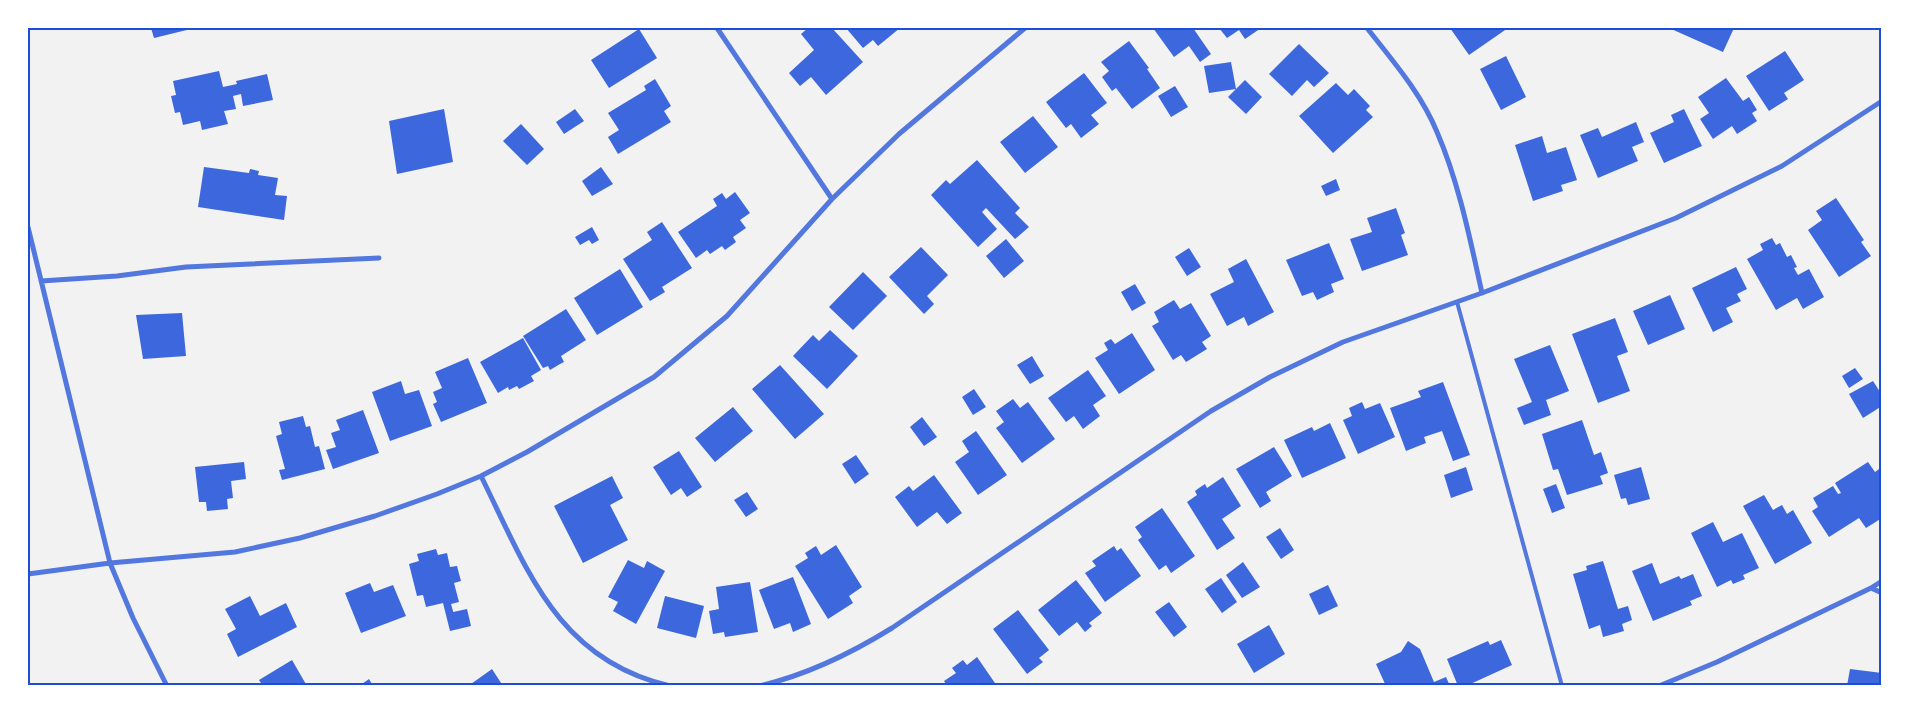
<svg xmlns="http://www.w3.org/2000/svg" width="1909" height="713" font-family="'Exo 2',sans-serif">
<style>
.building{fill:#3d67dc}
.lines{fill:none;stroke-linecap:round;stroke-linejoin:round}
.service{stroke:#5277de;stroke-width:4}
.minor{stroke:#5277de;stroke-width:5}
.neatline{fill:none;stroke:#1d4ed8;stroke-width:2}
</style>
<rect width="100%" height="100%" fill="#f2f2f2"/>
<path class="building" d="M151,28h44l-41,10z
M808,28h24l31,34 -37,33 -15,-18 -11,9 -11,-13 25,-23 -13,-16z
M846,28h54l-22,18 -5,-6 -10,8z
M1153,28h40l18,26 -11,8 -11,-16 -15,11z
M1219,28h42l-16,11 -6,-9 -12,8z
M1450,28h58l-39,27z
M1669,28h65l-11,24z
M639,29l18,29 -48,30 -18,-28z
M1129,41l20,27 -2,1 13,19 -28,21 -16,-21 -4,3 -10,-14 7,-6 -8,-9z
M1299,44l30,29 -15,14 -7,-7 -15,16 -23,-22z
M1785,51l19,29 -20,13 4,6 -19,12 -23,-35z
M1506,56l20,41 -25,13 -21,-41z
M1231,62l5,27 -27,4 -5,-27z
M219,71l4,16 14,-3 -1,-3 31,-7 6,26 -30,6 -2,-12 -8,2 3,13 -12,2 4,13 -26,6 -2,-9 -17,4 -3,-13 -5,1 -4,-17 5,-1 -3,-14z
M1084,73l23,30 -16,12 8,9 -18,14 -10,-14 -5,4 -20,-26z
M1726,78l17,23 6,-4 8,13 -5,3 5,8 -20,13 -5,-8 -19,13 -13,-20 9,-6 -11,-16z
M655,79l16,27 -7,5 7,11 -53,32 -10,-17 11,-7 -11,-17 38,-23 -2,-4z
M1245,80l17,17 -16,17 -18,-17z
M1336,83l12,12 6,-6 16,17 -4,4 7,7 -40,36 -34,-37z
M1175,86l13,21 -17,10 -13,-21z
M444,109l9,53 -56,12 -8,-53z
M575,109l9,12 -20,13 -8,-12z
M1684,109l18,37 -38,17 -14,-30 24,-11 -3,-7z
M1033,116l25,31 -33,26 -25,-31z
M1636,122l8,20 -12,5 6,14 -40,17 -18,-43 18,-7 4,9z
M521,124l23,25 -17,16 -24,-24z
M1542,136l5,17 19,-6 11,33 -16,5 2,6 -30,10 -18,-56z
M977,160l43,48 -5,5 14,14 -14,12 -29,-31 -4,4 15,17 -19,18 -47,-52 15,-15 4,4z
M204,167l45,6 1,-4 9,2 -1,4 20,3 -3,17 12,1 -3,24 -86,-13z
M601,167l12,17 -21,12 -10,-15z
M1336,179l4,11 -14,6 -5,-10z
M735,192l15,21 -10,7 6,8 -13,9 3,5 -11,8 -3,-4 -12,8 -3,-4 -11,8 -18,-26 39,-26 -4,-7 9,-6 4,6z
M1836,198l28,42 -3,2 10,14 -32,21 -31,-47 14,-10 -6,-9z
M1396,208l9,25 -4,2 7,20 -46,16 -12,-32 22,-7 -5,-14z
M662,222l30,46 -30,19 3,5 -15,9 -27,-42 29,-19 -5,-8z
M592,227l7,13 -7,4 -3,-4 -9,5 -5,-8z
M1772,238l4,7 4,-2 7,14 4,-2 6,12 -3,1 4,7 11,-6 15,28 -21,12 -6,-11 -21,12 -29,-51 16,-9 -3,-6z
M1006,239l18,22 -20,17 -18,-22z
M1329,243l15,36 -13,5 3,8 -17,8 -4,-8 -11,4 -16,-36z
M921,247l27,28 -21,21 7,8 -10,10 -35,-37z
M1189,248l12,19 -14,9 -12,-19z
M1246,259l28,53 -26,14 -4,-9 -17,9 -17,-32 24,-12 -6,-13z
M1736,267l11,22 -10,5 4,7 -15,7 7,14 -20,10 -21,-44z
M620,269l23,38 -46,28 -23,-37z
M863,272l24,24 -34,34 -24,-23z
M1135,284l11,19 -14,8 -11,-19z
M1670,295l15,34 -37,16 -15,-34z
M1174,300l6,9 11,-6 20,33 -9,6 5,7 -21,13 -5,-7 -8,5 -21,-34 7,-4 -5,-10z
M566,309l20,31 -25,16 3,6 -4,2 -10,6 -2,-4 -5,2 -20,-32z
M182,313l4,43 -43,3 -7,-44z
M1615,318l13,34 -11,4 13,35 -32,12 -26,-69z
M830,330l28,26 -31,33 -34,-33 20,-21 6,6z
M1132,333l23,37 -36,24 -24,-36 13,-8 -4,-7 7,-4 4,5z
M523,338l18,32 -10,6 3,5 -15,8 -2,-3 -8,4 -1,-3 -10,6 -18,-31z
M1550,345l19,46 -23,9 5,15 -27,10 -7,-17 15,-6 -18,-43z
M1032,356l12,20 -14,8 -13,-19z
M468,358l19,45 -46,19 -8,-18 4,-2 -4,-10 9,-4 -7,-16z
M780,365l44,49 -29,25 -43,-50z
M1855,368l8,11 -14,9 -7,-12z
M1088,370l18,26 -13,9 7,11 -17,13 -9,-13 -8,6 -18,-24z
M401,381l4,13 14,-4 13,36 -42,15 -18,-49z
M1873,381l9,14v11l-19,12 -14,-24z
M1443,382l27,73 -17,6 -11,-30 -18,6 2,6 -20,8 -16,-43 31,-11 -3,-6z
M974,389l12,18 -13,8 -11,-18z
M1013,399l7,9 8,-6 27,37 -33,24 -26,-35 8,-6 -8,-11z
M1362,402l3,7 15,-6 15,34 -37,17 -15,-34 9,-4 -3,-8z
M733,407l20,24 -38,31 -20,-24z
M363,410l16,43 -46,16 -7,-19 10,-3 -5,-14 9,-3 -4,-10z
M303,416l3,11 4,-1 5,21 4,-1 6,23 -43,11 -3,-10 6,-1 -9,-33 6,-2 -3,-12z
M922,417l15,20 -13,9 -14,-19z
M1582,420l12,35 7,-3 7,21 -8,3 3,8 -36,11 -9,-26 -5,1 -11,-36z
M1330,423l16,35 -44,20 -18,-38 28,-13 2,4z
M976,431l31,44 -29,20 -23,-33 14,-10 -7,-11z
M1274,447l18,29 -26,16 5,9 -11,7 -24,-39z
M679,451l23,36 -15,10 -6,-9 -10,7 -18,-28z
M856,455l13,19 -14,10 -13,-20z
M244,462l2,17 -15,2 2,17 -6,1 1,10 -21,2 -1,-9h-7l-4,-35z
M1868,462l7,10 7,-5v51l-16,10 -7,-10 -30,19 -17,-26 6,-4 -5,-9 20,-12 5,8 3,-1 -6,-10z
M1466,467l7,23 -22,8 -7,-23z
M1641,467l9,32 -22,6 -2,-7 -5,1 -7,-24z
M934,475l28,38 -15,11 -10,-12 -20,15 -22,-30 14,-11 4,5z
M612,476l11,22 -13,7 18,35 -45,23 -29,-57z
M1223,477l18,29 -19,13 13,19 -18,12 -30,-48 10,-7 -2,-4 4,-3 6,-4 2,4z
M1556,484l9,24 -13,5 -9,-24z
M747,492l11,17 -12,8 -12,-17z
M1764,495l9,15 9,-5 5,9 6,-4 19,33 -37,21 -32,-58z
M1162,508l33,48 -24,17 -5,-8 -7,5 -21,-30 4,-3 -7,-10z
M1713,522l10,20 19,-9 17,35 -16,7 2,4 -12,5 -2,-4 -14,7 -26,-54z
M1280,528l14,22 -13,9 -15,-22z
M836,545l26,42 -13,9 4,7 -25,16 -33,-53 13,-8 -3,-5 11,-7 5,9z
M1114,546l3,5 4,-3 20,28 -36,26 -20,-29 11,-7 -4,-5z
M436,549l2,6 9,-2 3,14 7,-1 4,15 -7,2 5,19 -8,2 2,7v1l14,-3 4,17 -21,5 -7,-28 -17,4 -3,-12 -6,1 -8,-32 10,-3 -2,-7z
M628,560l16,8 3,-7 18,10 -29,53 -23,-13 5,-9 -10,-5z
M1603,561l15,48 10,-3 4,14 -10,4 2,7 -21,6 -3,-12 -11,4 -16,-55 14,-4 -1,-4z
M1243,562l17,25 -18,11 -16,-23z
M1652,563l8,21 19,-8 2,3 12,-5 9,22 -12,5 2,4 -39,16 -21,-50z
M793,577l18,47 -18,8 -3,-9 -16,6 -15,-39z
M1221,578l16,24 -15,11 -17,-24z
M1076,580l26,33 -13,10 3,3 -7,6 -8,-10 -18,14 -21,-26z
M750,582l8,50 -33,5 -1,-5 -11,2 -4,-23 10,-2 -3,-22z
M370,583l4,9 19,-7 13,31 -45,17 -16,-40z
M1328,585l10,21 -19,9 -10,-21z
M250,596l10,20 26,-13 11,24 -59,30 -11,-23 9,-5 -11,-20z
M665,596l39,10 -8,32 -39,-10z
M1169,602l18,25 -13,10 -19,-25z
M1018,610l31,40 -10,8 4,4 -16,12 -34,-45z
M1269,625l16,29 -31,19 -17,-29z
M1501,640l11,25 -46,21h-8l-11,-27 41,-18 2,4z
M1408,641l12,8 14,33 12,-5 4,9h-64l-10,-22 25,-12z
M977,657l20,29h-50l-3,-5 12,-8 -4,-5 11,-8 4,5z
M292,660l15,26h-44l-4,-6z
M492,669l11,17h-35l10,-7z
M1850,669l32,4v13h-35z
M369,679l4,7h-14z"/>
<g class="lines">
<path class="service" d="M1457,302l105,384"/>
<path class="minor" d="M717,28l115,171
M1367,28c25,32 54,65 70,104 22,51 33,107 45,161
M28,227l82,336 23,55 34,68
M41,281l76,-5 69,-9 193,-9
M481,476c46,93 76,184 189,210
M28,574l82,-11 125,-11 65,-14 75,-22 62,-22 44,-18 46,-24 127,-75 73,-61 105,-117 67,-65 126,-106
M1871,588l11,5
M759,686c48,-11 91,-32 133,-58l319,-217 59,-34 73,-35 139,-49 194,-75 106,-52 100,-65
M1659,686l58,-24 154,-74 11,-7"/>
</g>
<rect width="1909" height="713" fill="none" stroke="#ffffff" stroke-width="58"/>
<rect x="29" y="29" width="1851" height="655" class="neatline"/>
</svg>
